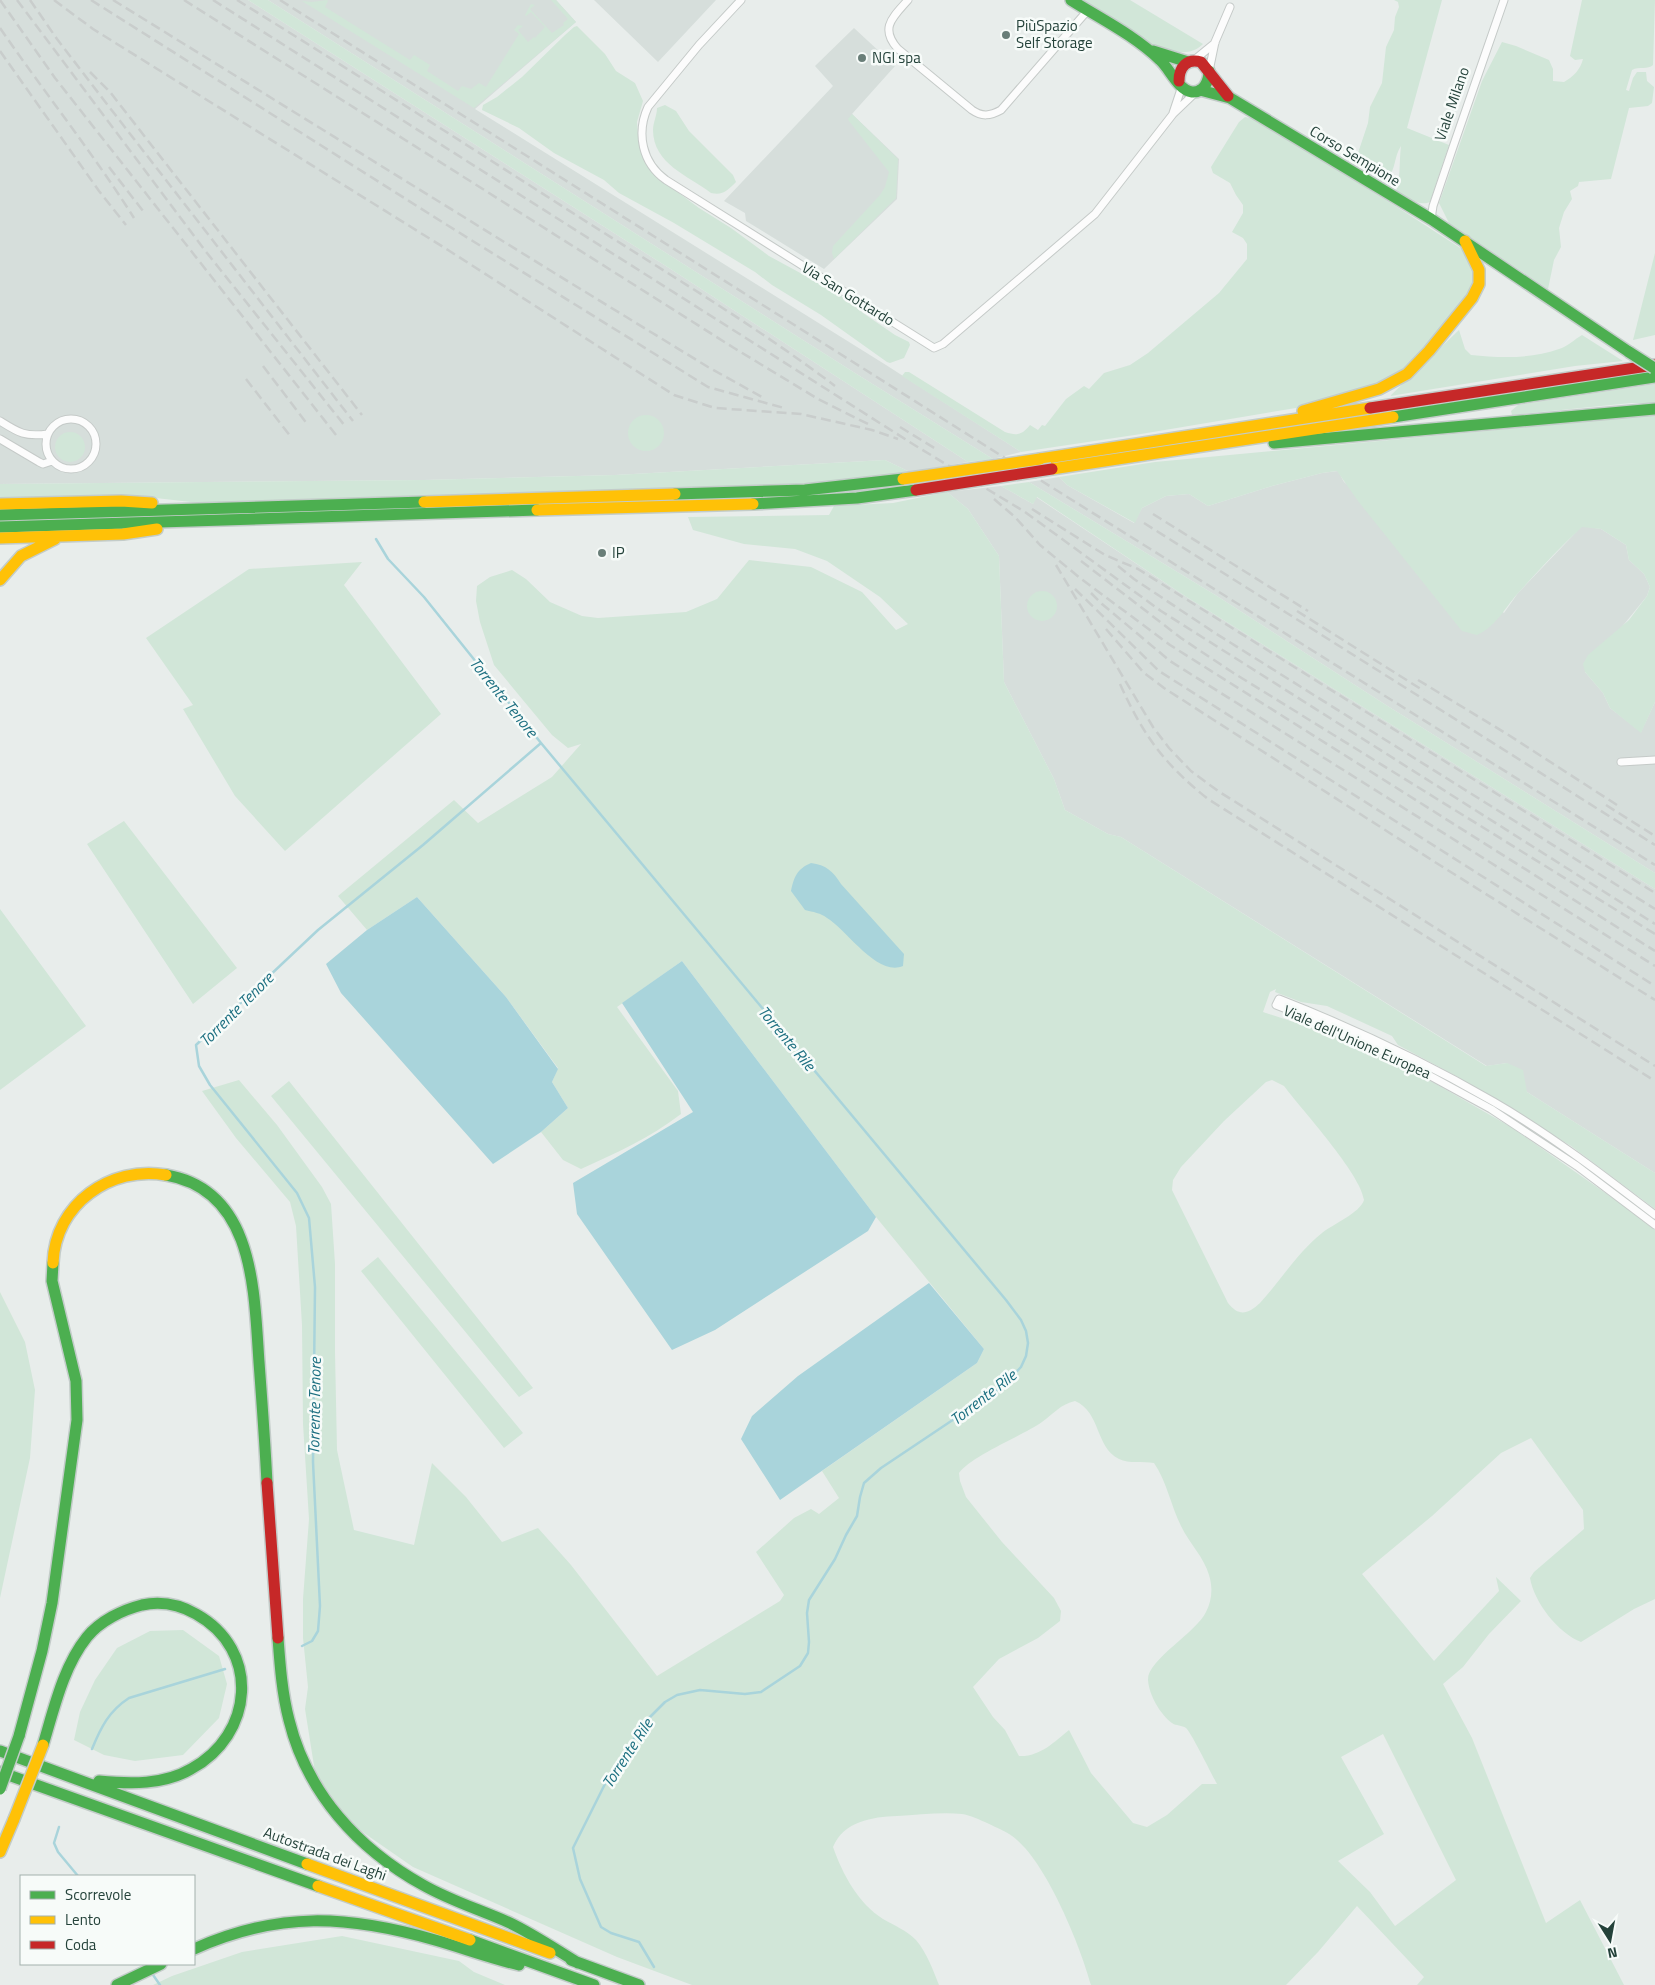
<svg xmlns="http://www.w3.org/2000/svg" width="1655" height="1985" font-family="'Titillium Web',sans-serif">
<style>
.built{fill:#d6dedb}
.green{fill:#d1e6d8;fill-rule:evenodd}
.water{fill:#a9d4db}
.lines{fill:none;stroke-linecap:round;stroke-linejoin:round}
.stream{stroke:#a9d4db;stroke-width:2.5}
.street-casing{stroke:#c5cac8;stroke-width:9}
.fast-casing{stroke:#c3ccc9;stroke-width:14}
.slow-casing{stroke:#c3ccc9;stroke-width:14}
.jam-casing{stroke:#c3ccc9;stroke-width:14}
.street{stroke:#fcfcfc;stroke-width:7}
.fast{stroke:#4caf50;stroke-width:11}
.slow{stroke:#ffc107;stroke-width:11}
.jam{stroke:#c62828;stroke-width:11}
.rail{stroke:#c9cdcc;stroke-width:2.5;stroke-dasharray:10 5;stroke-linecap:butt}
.fast-bridge-casing{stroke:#c3ccc9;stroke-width:14;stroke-linecap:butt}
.slow-bridge-casing{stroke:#c3ccc9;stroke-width:14;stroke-linecap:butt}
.jam-bridge-casing{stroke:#c3ccc9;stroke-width:14;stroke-linecap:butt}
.fast-bridge{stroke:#4caf50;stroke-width:11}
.slow-bridge{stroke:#ffc107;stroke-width:11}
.jam-bridge{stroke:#c62828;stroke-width:11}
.poi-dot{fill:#697e78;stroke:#f7fbf9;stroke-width:2}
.labels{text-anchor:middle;stroke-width:5;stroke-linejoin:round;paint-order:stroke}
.poi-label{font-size:15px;fill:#24423a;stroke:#f7fbf9;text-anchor:start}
.street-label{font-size:15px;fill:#24423a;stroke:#f7fbf9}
.water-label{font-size:16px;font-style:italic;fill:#1c6f80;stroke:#f7fbf9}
</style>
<rect width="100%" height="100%" fill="#e8edeb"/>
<path class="built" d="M0,0h248l421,268 299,194 -58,10 -25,-12 -270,15 -191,5 -424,4z
M268,0h288l20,22 -101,87 411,256 135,87 -28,7 -138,-86z
M594,0h122l-58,62z
M854,28l41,38 -43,48 47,45 -2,40 -73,70 -78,-48 -1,-8 -21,-12 109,-115 -18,-20z
M1338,471l6,11 160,131 14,-20 64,-67 19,3 25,16 3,15 15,14 6,13 -3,9 -26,32 -21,18 -15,26 18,21 7,15 31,24 14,-30v171l-269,-168 -169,-109 -188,-114 30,-5 8,8 67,38 8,-15 24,-12 23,-2 19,12 64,-20 50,-13z
M1001,486l32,18 3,-7 149,99 470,293v284l-128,-81 -20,-29 -20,3 -366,-229 -13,-3 -43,-24 -11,-31 -50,-97 -5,-126 -31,-47 -21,-17z"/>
<path class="green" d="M248,0h20l587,373 138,86 -25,3 -299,-194z
M327,0l1,1 -3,6 85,53 4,-5 16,10 -3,6 31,20 4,-5 9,3 8,-6 7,4 33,-53 -5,-4 4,-5 5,1 -5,4 10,12 6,-5 1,1 10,-11 -14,-15 -5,4 -1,-1 6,-11 4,1 -5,4 22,24 12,-8 -1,-2 5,-4 -17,-19h5l20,22 -102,86 -172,-107 10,1z
M1080,0h50l73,44c-9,9 -21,10 -33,6l-2,2 -21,-10z
M1394,0h48l-35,128 42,17 -19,57c-11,5 -24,-5 -34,-11 5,-15 3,-30 5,-45 -7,10 -5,23 -13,32 -7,0 -30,-10 -33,-16l13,-39 2,-16 12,-24 4,-36 8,-17 1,-13 4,-10 -1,-5z
M1582,0h73l-2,65c-5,5 -14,1 -21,5l-6,20 3,1 4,-13 4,-6h9l1,9 7,6 -2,16 -4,3 -19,2 -18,71 -32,3 -1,4 -8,5 2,8 -8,13 -5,16 2,19 -7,13 -6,29 -99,-66 -10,-20 43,-122 20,-39 14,4 33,14 4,9v12l11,1c10,-6 16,-12 19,-23l-8,1 -5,-4z
M577,26l28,28 11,17 19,12 8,18 -6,21 1,13 26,47 35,26 32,20 38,28 70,38 24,19 32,22 14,7 1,3 -6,13 -14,5 -3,-1 -66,-47 -49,-30 -17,-13 -81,-49 -55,-30 -15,-13 -50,-27 -35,-25 -37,-18 1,-5 14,-8 25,-20 43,-42 9,-8z
M665,105l11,6 13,20 44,44 3,7c-8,8 -13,14 -25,11 -22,-17 -58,-29 -58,-63 0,-7 4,-15 4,-22z
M852,114l46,45 -2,39 -62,61 -2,-6 1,-7 47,-51 5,-8 4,-15 -40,-51 -1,-2z
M1245,117l10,2 142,88 68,44 9,16v20l-67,82 -29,18 -70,19 -167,28 -120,18 -119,-76 3,-4h4l96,60c12,4 17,3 25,-7l8,5 4,-5 3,1 21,-27 18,-13 5,3 15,-16 26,-8 18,-12 71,-60 28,-34v-15l-4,-6 -11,-6 11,-19v-8l-7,-10 -6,-12 -17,-10 -2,-6 28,-45z
M1655,253v82l-22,5z
M1459,330l6,19 6,6c29,3 60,4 88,-6 8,-2 16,-10 23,-14l41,26 -48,5 -185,30z
M1655,384v19h-24l-119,12 -1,-4 7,-6z
M1655,415v287l-14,31 -31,-25 -7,-15 -18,-21 -2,-8 5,-9 41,-35 18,-24 3,-9 -6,-13 -15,-14 -3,-15 -25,-16 -19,-2c-22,20 -42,42 -62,64 -15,16 -23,35 -43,44l-15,-4 -104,-130 -21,-30 -15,2 -50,13 -64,20 -19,-12 -23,2 -24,12 -7,15 -68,-38 -8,-8 96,-15z
M628 433a18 18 0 1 1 36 0a18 18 0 1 1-36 0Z
M55 447a15 15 0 1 1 30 0a15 15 0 1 1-30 0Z
M885,460l25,12 -95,11 -34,2 -544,17h-46l-53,-6 -138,3v-15l424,-4 191,-5z
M1029,482l188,114 169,109 269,168v16l-470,-293 -148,-99 -4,7 -32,-18z
M947,492l21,17 31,47 5,126 50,97 11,31 43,24 13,3 365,229 21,-3 16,7 4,22 128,81v36l-84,-63 -113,-69 -60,-32 -6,-9 -65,-30 -26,-4 -26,-10 1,-3 -6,3 -7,20 74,24 99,48 75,43 103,72 41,31v369l-21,10 -53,33c-23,-9 -47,-40 -51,-64l4,-6 50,-43 -1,-19 -52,-72 -30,15 -69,63 -70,58 72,87 65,-70 -3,-14 25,24 -32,33 -26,33 -20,17 29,54 74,185 34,-23 44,85h-207l7,-8 -67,-71 -39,46 -32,33h-195c-11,-40 -43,-118 -74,-145 -8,-8 -20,-12 -30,-17 -7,-3 -17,-8 -25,-9 -21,-2 -44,1 -65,2 -25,1 -53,5 -64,31 10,28 25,56 50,72 12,7 23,11 33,21 11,13 17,30 23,45h-247l-75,-28 -204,-90 -62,-43 -36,-52 -10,-63 3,-22 -5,-49v-39l6,-80 -6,-95 -1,-99 -6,-99 -6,-24 -54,-64 -34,-47 37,-11 38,45 45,62 9,17 4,60v88l2,98 17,80 60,15 18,-82 34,34 36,45 36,-14 33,37 86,111 123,-75 4,-6 -28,-43 38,-34 17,-9 8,5 20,-16 -17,-27 155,-108 7,-14 -108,-132 -194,-256 -65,46 61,84 3,23c-31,24 -65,39 -100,55l-18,-9 -22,-28 27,-24 -16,-26 6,-14 -52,-71 -89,-100 -50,33 -29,-34 116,-96 24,23 74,-46 29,-33 -13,4 -16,-13 -58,-70 -14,-43 -4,-21 1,-15 13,-9 22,-7 14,9 24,23 32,14 16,2 88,-6 31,-13 32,-39 62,7 51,25 34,38 12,-6 -28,-27 -53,-36 -32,-12 -51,-5 -51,-14 -5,-13 141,-2 5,-9 59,-3zM1272,1080l12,6c18,24 77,88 80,114 -4,13 -31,24 -42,33 -24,19 -41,47 -62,70 -12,11 -21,14 -32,0l-56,-113 1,-10 8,-13 43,-46 42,-39zM1075,1401c26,11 20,46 44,58 10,5 24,2 35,4 13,19 17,43 27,63 8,17 23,31 28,49 4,13 3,25 -3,37 -9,20 -59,48 -58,68 1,15 12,34 24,43 4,3 10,2 14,5 5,4 26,47 31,56h-15l-35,31 -20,12 -14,-4 -42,-50 -22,-43c-15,12 -29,27 -50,26l-14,-26 -12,-13 -20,-30 26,-28 39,-21 22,-17 1,-10 -7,-13 -52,-56 -36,-45 -6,-16 -1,-8c12,-17 63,-37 83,-51 11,-8 19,-18 33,-21zM1383,1734l73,146 -61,46 -25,-34 -32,-31 46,-27 -43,-77z
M362,562l-18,23 97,129 -156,137 -50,-55 -52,-87 10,-4 -47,-67 103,-69z
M1027 606a15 15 0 1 1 30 0a15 15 0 1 1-30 0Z
M124,821l113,147 -44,36 -106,-160z
M0,909l86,117 -86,64z
M289,1081l244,307 -14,9 -248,-301z
M378,1257l145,176 -19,15 -143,-177z
M0,1292l25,50 10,48 -5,68 -30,140z
M183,1630l36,26 8,28 -8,34 -36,37 -48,6 -31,-6 -30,-15 6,-28 15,-32 22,-32 33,-17z
M342,1936l117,25 15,11 31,13h-352l19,-9 70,-24z"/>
<path class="water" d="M811,863c15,2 22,8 30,21l63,70 -1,12c-26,11 -56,-36 -76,-48 -6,-5 -14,-6 -22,-8l-14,-19c3,-14 6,-22 20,-28z
M417,897l89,100 52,72 -6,13 16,26 -27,24 -48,32 -152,-171 -15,-29 41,-34z
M682,961l194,256 -8,14 -153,99 -43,20 -95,-136 -4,-31 120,-71 -71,-109z
M929,1283l55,66 -7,14 -197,137 -39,-61 11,-23 46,-40z"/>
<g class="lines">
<path class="stream" d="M376,539l12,20 36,38 117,146 465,557 15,20 5,11 2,12 -2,13 -5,11 -19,20 -121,81 -17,15 -4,14 -3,19 -11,19 -11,24 -26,41 -2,13 2,29 -1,11 -8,13 -39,26 -16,2 -45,-4 -23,5 -12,7 -19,19 -38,57 -35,70 7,31 21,48 10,6 28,9 15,25
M302,1646l10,-5 6,-10 2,-25 -7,-144 2,-175 -6,-69 -12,-25 -87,-108 -11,-19 -3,-21 122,-115 105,-85 118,-102
M92,1749c9,-22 17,-38 37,-51l96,-29
M59,1827l-5,16 4,9 20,24
M151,1972l9,13"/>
<g class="street-casing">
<path id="street" d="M741,0l-42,45 -51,62c-12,26 -6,56 18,73l268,168 9,-4 152,-130 78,-100 23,-22
M908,0c-15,17 -29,28 -10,49l74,61c10,7 18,6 29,0l87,-100
M1193,61l22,-18
M1209,71l6,-29 15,-35
M1173,113l9,-27
M1431,219l2,-13 20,-59 51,-147
M46 444a25 25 0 1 1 50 0a25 25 0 1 1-50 0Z
M0,421c19,12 25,16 48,13
M0,439l39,23 4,2 9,-3
M1621,762l34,-2
M1655,1215c-52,-40 -104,-80 -161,-113 -69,-40 -141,-74 -215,-103l-3,6 56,22 69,33 90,49 86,57 78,59"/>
</g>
<g class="fast-casing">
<path id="fast" d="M1071,0c30,19 63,35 89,60 10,9 18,30 32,32 12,1 17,-11 17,-21
M1153,51l35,11
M1200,90l30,8 201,121 198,133
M1393,417l262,-40
M1274,443l381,-34
M675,494l130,-4 98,-11
M753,504l104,-6 59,-8
M0,515l424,-13
M0,527l537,-17
M166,1175c89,15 88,117 93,187 3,40 6,81 8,121
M278,1638c2,27 4,55 11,82 18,73 69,129 134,165 28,16 58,25 87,38 23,11 45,26 68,40
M19,1736l23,-85 10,-48 25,-183 -1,-39 -24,-100 1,-18
M43,1745c11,-36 20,-78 44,-108 13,-16 35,-27 55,-32 19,-4 38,0 54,9 65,36 58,121 -5,155 -27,16 -61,15 -92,12
M0,1751l307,113
M0,1772l318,114
M470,1940l124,45
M194,1949c85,-38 153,-34 241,-9 28,8 55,18 84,25
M571,1960l68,25
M117,1985l44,-21"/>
</g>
<g class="slow-casing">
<path id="slow" d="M1303,411l76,-22 28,-15 22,-23 43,-53 7,-14v-14l-14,-29
M1040,459l330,-51
M1052,469l341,-52
M424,502l251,-8
M0,504l121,-3 31,2
M537,510l216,-6
M0,538l123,-4 34,-5
M0,580l21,-24 34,-17
M53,1263c2,-59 58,-98 113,-88
M0,1852l14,-33
M307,1864l243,89
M318,1886l152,54"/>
</g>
<g class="jam-casing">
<path id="jam" d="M1179,81c0,-14 8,-23 22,-19l27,34
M1370,408l285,-43
M267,1483l11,155"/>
</g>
<use href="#street" class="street"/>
<use href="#fast" class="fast"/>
<use href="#slow" class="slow"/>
<use href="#jam" class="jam"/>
<path class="rail" d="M0,0l55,78 281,357
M17,0l190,253 138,173
M30,0l27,39 46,60 250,322
M54,0l39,29 355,221 226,145 41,13 86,6 71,16 26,9
M91,0l356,225 261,162 76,21
M113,0l443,274 152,93 54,30
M184,0l550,348 84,51 52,26
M213,0l703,446 109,66 136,99 494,313
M237,0c115,71 228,144 342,217 86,55 174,107 256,169
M280,0l717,453 658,412
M0,28c44,64 93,125 134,190
M0,51l99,140 27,34
M90,72l20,20 252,323
M109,167l34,44
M263,366l45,59
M246,379l45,58
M900,427l36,22
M994,499l21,18 25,28 40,33 90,67 485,306
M1032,509l73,46 33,14 517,324
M1153,514l155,97
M1144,523l511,322
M1081,561l100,77 51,34 423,262
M1056,565l97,162 16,21 22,23 27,20 437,275
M1118,566l16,13 81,54 440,276
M1075,589l84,82 496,315
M1091,593l11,11 68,57 485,305
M1297,611l127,80
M1106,629l38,44 20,15 274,176 217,136
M1418,680l89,54 110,71
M1120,684c23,51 44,80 88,115l447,282
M1606,805l49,31"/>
<g class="fast-bridge-casing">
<path id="fast-bridge" d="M1629,352l25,16
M0,1789l19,-53"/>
</g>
<g class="slow-bridge-casing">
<path id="slow-bridge" d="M903,479l137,-20
M14,1819l29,-74"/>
</g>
<g class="jam-bridge-casing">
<path id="jam-bridge" d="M916,490l136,-21"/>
</g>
<use href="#fast-bridge" class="fast-bridge"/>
<use href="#slow-bridge" class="slow-bridge"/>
<use href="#jam-bridge" class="jam-bridge"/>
</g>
<g class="poi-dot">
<circle cx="1006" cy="35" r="5"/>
<circle cx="862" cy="58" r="5"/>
<circle cx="602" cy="553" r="5"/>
</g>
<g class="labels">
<g class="poi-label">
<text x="1016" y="31">PiùSpazio<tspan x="1016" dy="17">Self Storage</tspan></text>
<text x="872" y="63">NGI spa</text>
<text x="612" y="558">IP</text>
</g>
<g class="street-label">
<text transform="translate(1452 104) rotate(-71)" y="5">Viale Milano</text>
<text transform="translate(1355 156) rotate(31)" y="5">Corso Sempione</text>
<text transform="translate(848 294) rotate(32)" y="5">Via San Gottardo</text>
<text transform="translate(1357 1042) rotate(24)" y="5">Viale dell'Unione Europea</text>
<text transform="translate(325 1854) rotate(20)" y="5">Autostrada dei Laghi</text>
</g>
<g class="water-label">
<text transform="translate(504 697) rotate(51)" y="6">Torrente Tenore</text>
<text transform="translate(236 1009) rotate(-45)" y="6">Torrente Tenore</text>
<text transform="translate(787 1038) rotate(50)" y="6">Torrente Rile</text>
<text transform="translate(983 1397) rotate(-38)" y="6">Torrente Rile</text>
<text transform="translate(314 1406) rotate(-89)" y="6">Torrente Tenore</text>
<text transform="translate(627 1753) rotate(-57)" y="6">Torrente Rile</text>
</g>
</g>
<rect x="20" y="1875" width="175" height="90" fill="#f7fbf9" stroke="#a3b1ad"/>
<rect x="30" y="1891" width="25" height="8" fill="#4caf50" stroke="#a3b1ad"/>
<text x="65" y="1900" font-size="15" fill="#24423a">Scorrevole</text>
<rect x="30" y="1916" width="25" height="8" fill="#ffc107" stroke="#a3b1ad"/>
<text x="65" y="1925" font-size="15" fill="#24423a">Lento</text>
<rect x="30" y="1941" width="25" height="8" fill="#c62828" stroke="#a3b1ad"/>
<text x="65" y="1950" font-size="15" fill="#24423a">Coda</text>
<g transform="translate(1610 1940) rotate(169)" stroke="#f7fbf9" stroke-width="4" paint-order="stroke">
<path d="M0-4L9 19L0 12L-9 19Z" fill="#24423a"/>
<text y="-8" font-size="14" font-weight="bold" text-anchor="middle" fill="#24423a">N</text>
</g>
</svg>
